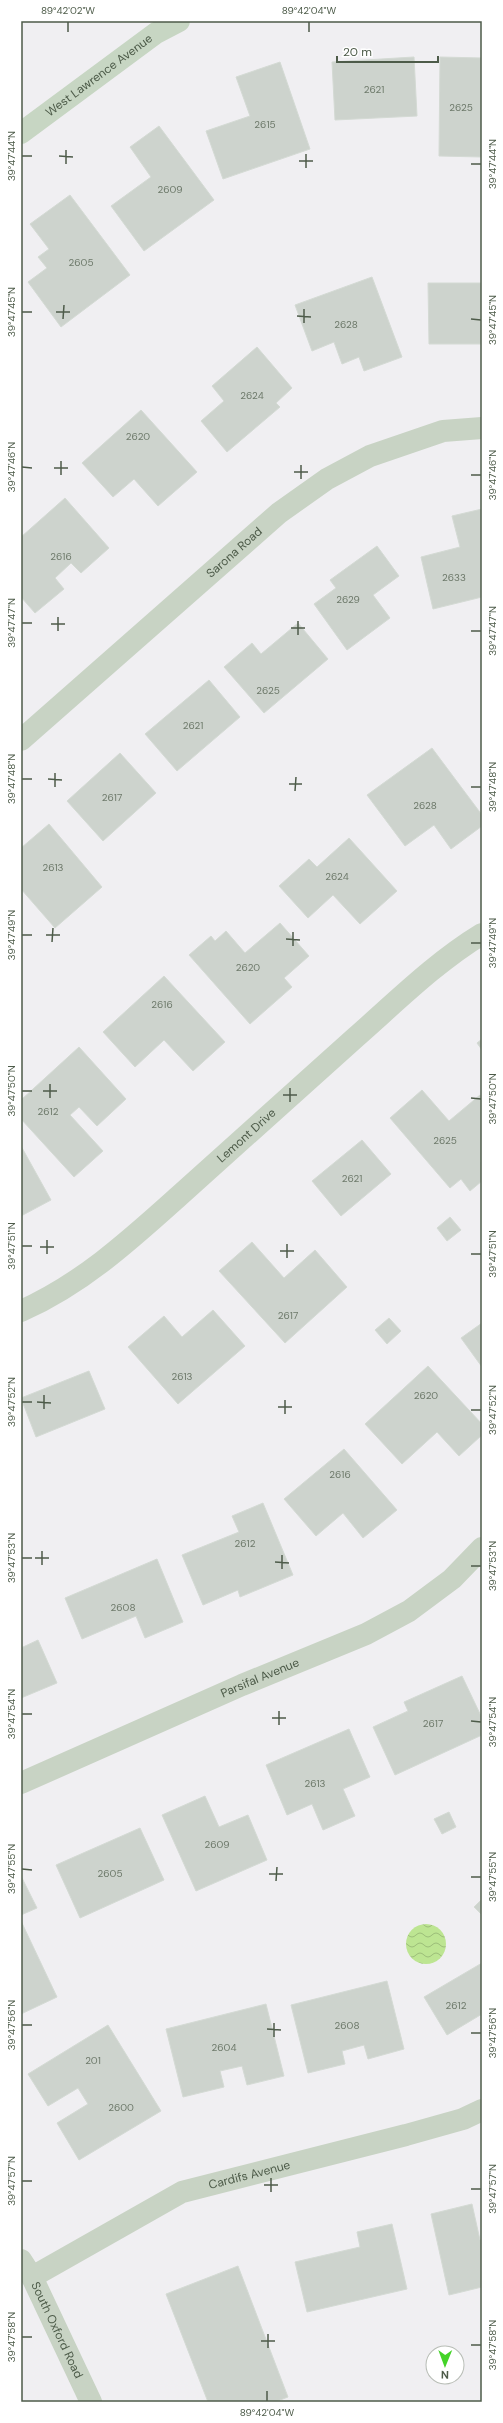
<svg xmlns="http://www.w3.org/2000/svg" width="503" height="2423" font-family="'DM Sans',sans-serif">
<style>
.water{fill:url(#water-waves)}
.building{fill:#cdd3cd;stroke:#d4dad4}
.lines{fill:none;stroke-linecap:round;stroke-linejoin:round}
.street{stroke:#c8d3c4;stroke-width:22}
.secondary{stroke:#c7d6c3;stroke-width:22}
.ticks{fill:none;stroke:#4d5b49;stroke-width:1.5}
.labels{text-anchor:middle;stroke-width:3.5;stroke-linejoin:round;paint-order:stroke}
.number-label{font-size:10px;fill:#6d796a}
.street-label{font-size:12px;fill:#4d5b49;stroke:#fff}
.neatline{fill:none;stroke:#4d5b49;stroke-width:1.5}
.ticks-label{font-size:10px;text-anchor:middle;fill:#4d5b49}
</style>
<defs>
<pattern id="water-waves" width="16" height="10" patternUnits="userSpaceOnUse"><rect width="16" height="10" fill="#bde592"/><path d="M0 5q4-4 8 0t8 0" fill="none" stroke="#9cbd79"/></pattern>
</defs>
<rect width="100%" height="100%" fill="#f0eff2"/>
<path class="water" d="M406 1944a20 20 0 1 1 40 0a20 20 0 1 1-40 0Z"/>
<path class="building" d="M414,57l3,59 -82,4 -3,-58z
M440,57l42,1v99l-43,-1z
M280,62l30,87 -87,30 -17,-48 44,-15 -14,-39z
M159,126l55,74 -70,51 -33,-45 40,-29 -21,-30z
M70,195l60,80 -69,52 -33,-45 19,-14 -9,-11 11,-8 -19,-25z
M372,277l30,80 -38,14 -5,-14 -17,7 -8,-22 -22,9 -17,-46z
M428,283h54v61h-53z
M257,347l35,41 -16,15 4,4 -53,45 -26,-31 23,-20 -12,-15z
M141,410l56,62 -39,34 -24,-27 -21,18 -31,-34z
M65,498l44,50 -28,25 -10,-10 -16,15 9,11 -29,24 -14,-16v-60z
M482,509v88l-49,12 -12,-52 39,-10 -8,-31z
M377,546l22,30 -26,19 17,23 -43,32 -33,-46 22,-16 -6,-8z
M298,623l30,36 -64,54 -40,-46 28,-24 9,11z
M209,680l31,37 -63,54 -32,-37z
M432,748l50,67v11l-31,23 -17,-24 -29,21 -38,-51z
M120,753l36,40 -53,48 -36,-40z
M49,824l53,63 -47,41 -34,-39v-41z
M349,838l48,53 -37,33 -27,-29 -25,23 -29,-32 30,-27 8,8z
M280,923l29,33 -25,22 8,9 -42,37 -61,-69 22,-19 4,5 11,-10 19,22z
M164,976l61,66 -32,29 -29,-31 -29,27 -32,-35z
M482,1039v11l-5,-7z
M79,1047l47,52 -29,27 -18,-19 -9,8 33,36 -29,26 -53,-58v-19z
M422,1090l27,31 31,-26 2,3v61l-2,2 2,2v18l-12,10 -9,-12 -11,9 -60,-70z
M362,1140l29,34 -50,42 -29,-35z
M21,1146l30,54 -30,16z
M450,1217l11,13 -14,11 -10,-13z
M252,1242l32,36 31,-28 32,37 -62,56 -66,-72z
M213,1310l32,36 -67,58 -50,-57 36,-31 18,21z
M389,1318l12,13 -14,13 -12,-14z
M482,1323v44l-21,-29z
M428,1366l54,58v11l-23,21 -22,-24 -35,32 -37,-40z
M89,1371l16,38 -69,28 -15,-39z
M344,1449l53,61 -34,28 -20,-25 -27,23 -32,-37z
M263,1503l30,72 -53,22 -2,-7 -35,15 -21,-50 57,-23 -7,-16z
M157,1559l26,63 -38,16 -9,-22 -54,23 -17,-41z
M38,1640l19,43 -36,15v-50z
M462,1676l20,42v17l-87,40 -22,-48 35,-16 -4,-9z
M349,1729l21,48 -27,12 12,27 -32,14 -11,-26 -25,11 -21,-50z
M205,1796l14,31 29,-12 19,45 -71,31 -34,-76z
M449,1812l7,15 -14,7 -8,-15z
M140,1828l24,52 -84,38 -24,-53z
M21,1876l16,32 -16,7z
M482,1899v16l-8,-8z
M21,1921l36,76 -36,17z
M482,1963v51l-35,21 -23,-38z
M387,1981l17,68 -36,10 -4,-14 -22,6 3,13 -37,9 -17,-68z
M266,2004l18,72 -37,9 -5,-19 -22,5 4,16 -41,10 -17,-68z
M108,2025l53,86 -82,49 -22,-37 31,-19 -10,-16 -30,18 -20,-32z
M472,2204l8,36h2v47l-33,8 -18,-81z
M392,2224l15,65 -100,23 -12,-50 65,-15 -3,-15z
M238,2266l50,131 -13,5h-67l-42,-108z"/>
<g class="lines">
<g class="street">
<path id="s1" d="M21,740l258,-227 48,-34 43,-23 73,-25 39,-3"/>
<path id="s2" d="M21,1311c61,-27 109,-71 158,-115 59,-53 118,-106 177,-159 41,-36 80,-75 126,-103"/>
<path id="s3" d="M21,1783l221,-98 124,-51 43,-23 43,-32 30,-31"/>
<path id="s4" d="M21,2260l11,17 59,125"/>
<path id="s5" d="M32,2277l150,-85 224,-57 57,-16 19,-9"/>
</g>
<path class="secondary" id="s6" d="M21,133l135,-100 23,-12"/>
</g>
<path class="ticks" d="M68,32v-10M309,32v-10M22,156h10M59,156l14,1M299,161h14M66,164v-14M471,164h10M306,168v-14M22,312h10M56,312h14M297,316l14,1M63,319l1,-14M471,319l10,1M304,323v-14M22,467l10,1M54,468h14M294,472h14M61,475v-14M471,475h10M301,479v-14M22,623h10M51,624h14M291,628h14M58,631v-14M471,631h10M298,635v-14M22,779h10M48,779l14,1M289,784h13M55,787v-14M471,787h10M295,791l1,-14M22,935h10M46,935h14M286,939l14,1M52,942l1,-14M471,943h10M293,946v-14M22,1091h10M43,1091h14M283,1095h14M50,1098v-14M471,1098l10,1M290,1102v-14M22,1246h10M40,1247h14M280,1251h14M47,1254v-14M471,1254h10M287,1258v-14M22,1402h10M37,1402l14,1M278,1407h14M44,1409v-14M471,1410h10M285,1414v-14M22,1558h10M35,1558h14M275,1562l14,1M42,1565v-14M471,1566h10M282,1569v-14M22,1714h10M272,1718h14M471,1721l10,1M279,1725v-14M22,1869l10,1M269,1874h14M471,1877h10M276,1881l1,-14M22,2025h10M267,2029l14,1M471,2033h10M274,2037v-14M22,2181h10M264,2185h14M471,2189h10M271,2192v-14M22,2337h10M261,2341h14M471,2345h10M268,2348v-14M267,2401v-10"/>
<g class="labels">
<g class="number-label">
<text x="374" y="93">2621</text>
<text x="461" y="111">2625</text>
<text x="265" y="128">2615</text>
<text x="170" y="193">2609</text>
<text x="81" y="266">2605</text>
<text x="346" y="328">2628</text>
<text x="252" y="399">2624</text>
<text x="138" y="440">2620</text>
<text x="61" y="560">2616</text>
<text x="454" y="581">2633</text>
<text x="348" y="603">2629</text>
<text x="268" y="694">2625</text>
<text x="193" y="729">2621</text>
<text x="112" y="801">2617</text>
<text x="425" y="809">2628</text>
<text x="53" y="871">2613</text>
<text x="337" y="880">2624</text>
<text x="248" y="971">2620</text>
<text x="162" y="1008">2616</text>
<text x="48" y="1115">2612</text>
<text x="445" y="1144">2625</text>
<text x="352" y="1182">2621</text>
<text x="288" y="1319">2617</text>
<text x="182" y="1380">2613</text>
<text x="426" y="1399">2620</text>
<text x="340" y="1478">2616</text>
<text x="245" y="1547">2612</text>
<text x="123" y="1611">2608</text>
<text x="433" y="1727">2617</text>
<text x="315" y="1787">2613</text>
<text x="217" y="1848">2609</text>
<text x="110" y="1877">2605</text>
<text x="456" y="2009">2612</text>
<text x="347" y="2029">2608</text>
<text x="224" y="2051">2604</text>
<text x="93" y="2064">201</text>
<text x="121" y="2111">2600</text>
</g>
<g class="street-label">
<text dy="4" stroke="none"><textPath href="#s6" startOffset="97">West Lawrence Avenue</textPath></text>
<text dy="4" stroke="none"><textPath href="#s1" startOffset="284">Sarona Road</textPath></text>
<text dy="4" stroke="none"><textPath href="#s2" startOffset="287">Lemont Drive</textPath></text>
<text dy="4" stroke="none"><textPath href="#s3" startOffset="261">Parsifal Avenue</textPath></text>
<text dy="4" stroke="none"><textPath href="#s5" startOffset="242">Cardifs Avenue</textPath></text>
<text dy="4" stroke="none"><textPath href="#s4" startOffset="79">South Oxford Road</textPath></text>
</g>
</g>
<rect width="503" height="2423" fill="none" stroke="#ffffff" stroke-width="44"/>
<g transform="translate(445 2365) rotate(181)"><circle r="19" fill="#ffffff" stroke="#b8bdb6"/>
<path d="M0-3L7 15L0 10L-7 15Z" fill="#44d328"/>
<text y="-6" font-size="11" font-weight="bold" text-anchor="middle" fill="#4d5b49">N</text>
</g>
<path d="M337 56v6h101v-6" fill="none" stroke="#4d5b49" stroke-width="2"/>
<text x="343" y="56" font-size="12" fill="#4d5b49" stroke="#ffffff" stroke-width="3" paint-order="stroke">20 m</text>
<rect x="22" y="22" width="459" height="2379" class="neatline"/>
<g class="ticks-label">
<text x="68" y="14">89°42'02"W</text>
<text x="309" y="14">89°42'04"W</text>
<text transform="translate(11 156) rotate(-90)" y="4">39°47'44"N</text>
<text transform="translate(492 164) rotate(-90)" y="4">39°47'44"N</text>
<text transform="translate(11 312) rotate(-90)" y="4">39°47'45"N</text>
<text transform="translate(492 320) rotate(-90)" y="4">39°47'45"N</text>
<text transform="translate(11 467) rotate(-90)" y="4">39°47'46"N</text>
<text transform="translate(492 475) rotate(-90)" y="4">39°47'46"N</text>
<text transform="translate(11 623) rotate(-90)" y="4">39°47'47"N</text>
<text transform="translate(492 631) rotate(-90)" y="4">39°47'47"N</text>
<text transform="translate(11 779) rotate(-90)" y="4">39°47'48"N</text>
<text transform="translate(492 787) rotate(-90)" y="4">39°47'48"N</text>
<text transform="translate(11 935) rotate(-90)" y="4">39°47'49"N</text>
<text transform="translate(492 943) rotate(-90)" y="4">39°47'49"N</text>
<text transform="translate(11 1091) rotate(-90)" y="4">39°47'50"N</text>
<text transform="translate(492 1099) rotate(-90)" y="4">39°47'50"N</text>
<text transform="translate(11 1246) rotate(-90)" y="4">39°47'51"N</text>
<text transform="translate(492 1254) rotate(-90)" y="4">39°47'51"N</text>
<text transform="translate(11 1402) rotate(-90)" y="4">39°47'52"N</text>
<text transform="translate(492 1410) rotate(-90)" y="4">39°47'52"N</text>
<text transform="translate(11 1558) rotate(-90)" y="4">39°47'53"N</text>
<text transform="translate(492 1566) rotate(-90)" y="4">39°47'53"N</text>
<text transform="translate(11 1714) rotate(-90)" y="4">39°47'54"N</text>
<text transform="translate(492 1722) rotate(-90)" y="4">39°47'54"N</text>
<text transform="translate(11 1869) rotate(-90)" y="4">39°47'55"N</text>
<text transform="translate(492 1877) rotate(-90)" y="4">39°47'55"N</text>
<text transform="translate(11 2025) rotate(-90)" y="4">39°47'56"N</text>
<text transform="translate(492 2033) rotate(-90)" y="4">39°47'56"N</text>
<text transform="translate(11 2181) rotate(-90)" y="4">39°47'57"N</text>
<text transform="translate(492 2189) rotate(-90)" y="4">39°47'57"N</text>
<text transform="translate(11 2337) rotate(-90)" y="4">39°47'58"N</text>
<text transform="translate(492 2345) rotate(-90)" y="4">39°47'58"N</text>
<text x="267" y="2416">89°42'04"W</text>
</g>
</svg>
